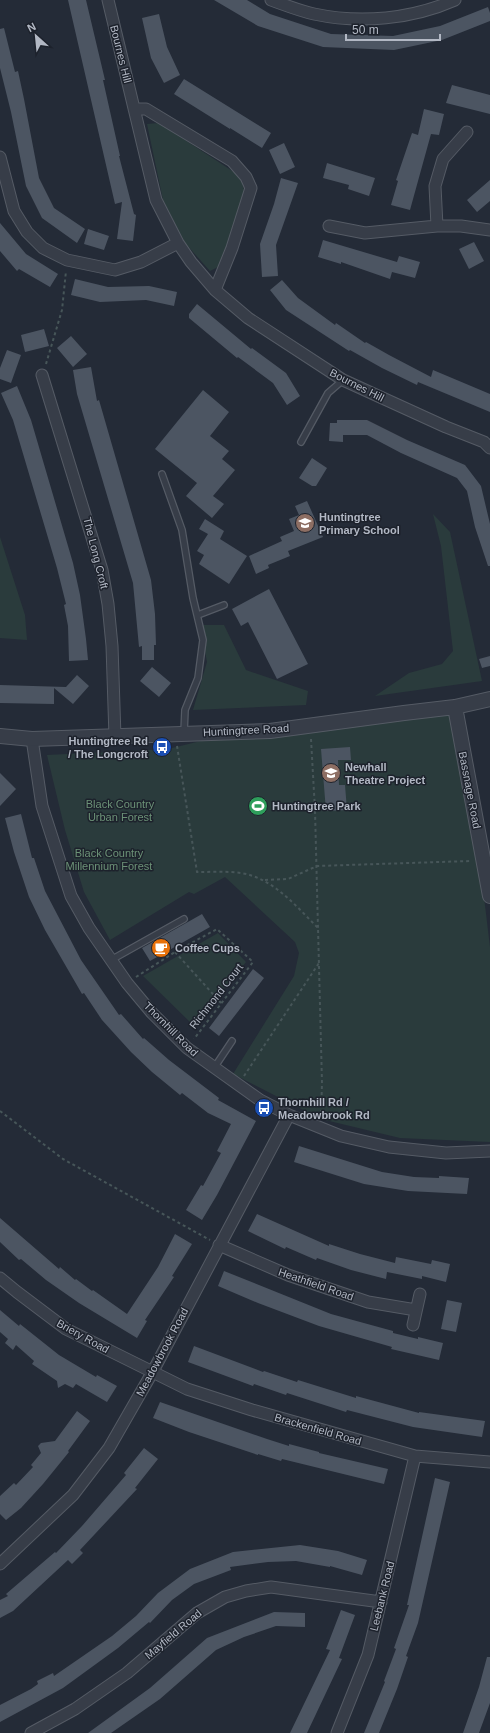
<svg xmlns="http://www.w3.org/2000/svg" width="490" height="1733" font-family="Helvetica,sans-serif">
<style>
.green{fill:#2a3b3c}
.building{fill:#4c5562}
.lines{fill:none;stroke-linecap:round;stroke-linejoin:round}
.service-casing{stroke:#555b65;stroke-width:8}
.minor-casing{stroke:#555b65;stroke-width:13}
.tertiary-casing{stroke:#555b65;stroke-width:16}
.path{stroke:#475659;stroke-width:2;stroke-dasharray:3 3;stroke-linecap:butt}
.service{stroke:#373d48;stroke-width:5.5}
.minor{stroke:#373d48;stroke-width:11}
.tertiary{stroke:#373d48;stroke-width:14}
.labels{text-anchor:middle;stroke-width:3;stroke-linejoin:round;paint-order:stroke}
.street-label{font-size:11px;fill:#b2b8c4;stroke:#1d222c}
.poi-label{font-size:11px;font-weight:bold;fill:#b2b8c4;stroke:#1d222c;text-anchor:start}
.park-label{font-size:11px;fill:#6c9277;stroke:#1d222c}
</style>
<rect width="100%" height="100%" fill="#242b37"/>
<path class="green" d="M159,123l81,53 5,17 -23,72 -12,6 -25,-28 -22,-43 -16,-76z
M433,514l17,18 32,149 -107,15 34,-23 33,-9 11,-13 -12,-105z
M0,537l25,78 2,25 -27,-2z
M200,625h24l22,45 62,21 -2,14 -113,5 14,-48z
M450,711l34,186 6,50v195l-90,-4 -79,-19 -88,-45 61,-98 5,-23 -4,-11 -70,-65 -31,17 -5,-2 -79,48 -26,-48 -19,-62 -18,-75 121,-6 41,-10z
M218,933l28,29 -52,64 -51,-50z"/>
<path class="building" d="M68,0h18l19,80h-2l17,76h-1l15,58 2,1 -3,26 -16,-2 5,-37 -7,2z
M214,0h33l23,14 61,20 62,2 47,-10 48,-19 2,6v8l-48,19 -48,10 -71,-3 -65,-21z
M159,14l8,33 13,28 -16,8 -13,-25 -9,-40z
M4,28l11,44 3,-1 6,28 15,79 15,30 31,21 -8,14 -35,-25 -16,-32 -15,-74 -11,-44v-39z
M184,79l87,54 -9,15 -32,-20v1l-56,-35z
M452,85l38,10v19l-44,-11z
M424,109l20,5 -5,21 -8,-1 -21,76 -19,-5 7,-24 -2,-1 16,-47 6,2z
M284,143l11,24 -15,7 -11,-24z
M327,163l48,15 -6,18 -21,-7 1,-4 -26,-7z
M281,178l17,5 -22,62 2,31 -16,1 -2,-33 14,-40z
M490,180v21l-13,11 -10,-12z
M0,223l26,31 32,20 -8,13 -31,-18 -2,2 -17,-20z
M88,229l21,7 -5,14 -20,-6z
M323,240l74,22 2,-6 21,6 -5,16 -23,-6 -2,7 -49,-17v2l-23,-7z
M474,242l10,19 -15,8 -10,-20z
M75,279l33,8 41,-1 28,6 -3,14 -28,-6 -46,2 -29,-7z
M282,280l16,18 37,27 1,-2 29,20 1,-1 23,13 42,22 2,-7 57,24v18l-72,-30 -1,3 -35,-17 -32,-18 -1,1 -63,-41 -16,-20z
M197,304l54,45 1,-1 34,25 14,23 -13,9 -14,-22 -35,-26 -1,1 -48,-40v-4z
M44,329l5,17 -24,6 -4,-17z
M71,336l16,18 -14,13 -16,-19z
M7,350l14,5 -10,28 -11,-4v-11z
M91,367l6,34 2,-1 52,180 4,34 1,31h-2v15h-12v-14l-3,1 -6,-64 -56,-189 -4,-24z
M17,386l14,34 42,143 7,32 6,44 2,21 -19,1 -1,-35 -4,-21 2,-1 -9,-36 -44,-148 -12,-27z
M203,390l26,22 -19,24 19,15 -7,8 13,11 -22,26 11,8 -12,14 -26,-22 11,-13 -42,-34z
M337,420h30l40,20 58,25 16,21 9,38v42h-2l-13,-39 -8,-36 -10,-13 -56,-25 -34,-18h-24v7l-14,-1 1,-18h7z
M312,458l15,10 -11,18h-4l-13,-8z
M307,501l16,36 -35,14 2,5 -22,9 1,3 -13,6 -7,-18 33,-15 -2,-4 14,-6 -5,-12 10,-4 -4,-9z
M205,519l19,12 -4,8 27,17 -18,28 -30,-20 5,-9 -7,-4 11,-17 -9,-5z
M269,589l39,75 -31,15 -29,-57 -7,4 -9,-17z
M490,656v10l-8,2 -3,-9z
M152,667l19,16 -12,14 -19,-16z
M77,675l12,11 -16,18 -19,-16v16l-54,-1v-18l66,2z
M350,747l1,13h-13l1,25h6l2,25 -21,1 -5,-62z
M0,773l16,16 -16,17z
M21,814l11,44h2l11,33 36,69 38,55 2,-1 22,25 1,-1 25,22 50,38 -1,2 38,21 -39,74 -15,25 -16,-10 15,-25 2,1 18,-33 -4,-2 14,-27 -23,-11 -26,-20 -2,2 -28,-23 -21,-20 -29,-32 -18,-27 -2,1 -37,-64 -16,-33 -15,-45 -9,-34z
M202,914l8,13 -60,34 -8,-13z
M253,969l11,9 -45,58 -10,-8z
M299,1146l83,26 32,5 25,1v-2l30,2 -2,16 -59,-3 -44,-7 -70,-22z
M257,1214l72,32v-2l31,10 35,9 1,-6 35,7 1,-4 18,4 -4,18 -24,-6v3l-35,-7 -1,7 -35,-9 -34,-12 -1,2 -30,-13 -1,2 -37,-18z
M0,1218l59,51 1,-2 15,13 1,-1 16,12 1,-1 34,24 31,-47 17,-33 17,10 -20,32 2,1 -29,43 2,1 -10,17 -58,-35 -33,-23 -25,-21 -2,1 -19,-18z
M224,1271l107,43 62,17v2l25,6v-2l25,6 -4,17 -48,-11 1,-2 -73,-21 -61,-23 -40,-17z
M447,1300l15,3 -6,29 -15,-3z
M0,1310l19,16 1,-2 39,31 37,22 1,-2 20,11 -10,16 -31,-18 -3,4 -8,-4 -7,4 -1,-7 -25,-17 2,-3 -18,-16 -3,5 -8,-7 3,-4 -8,-7z
M194,1346l69,26 1,-1 33,11 1,-2 58,18v-2l63,17v-1l66,9 -3,16 -69,-10 -66,-17 -1,2 -59,-19 -1,2 -32,-11 -1,2 -65,-24z
M160,1402l107,37 22,7v-2l30,8v1l69,16 -4,15 -102,-25 -1,2 -23,-7v1l-69,-23 -36,-14z
M77,1411l13,10 -22,30 1,1 -26,32 -22,24 -15,12 -6,-6v-18l14,-13 2,2 17,-18 -2,-2 10,-12 -3,-7 3,-3 14,-2z
M144,1448l14,11 -23,29 2,1 -57,61 3,3 -11,11 -4,-4 -55,51 -13,7v-18l8,-4 -2,-2 49,-42 1,1 26,-27 44,-51 -2,-2z
M435,1478l15,4 -32,141 -12,33 2,1 -11,32 -18,44h-15l21,-51 -1,-1 12,-32 -2,-1 15,-43h-2z
M300,1545l38,6 29,9 -5,15 -32,-9v1l-34,-6 -28,1 -38,5 1,3 -37,14 -22,16 -22,23 -1,-1 -31,26 -55,40 -63,34v-17l31,-16 7,-5 -1,-3 16,-8 1,3 58,-40 24,-20 22,-23 32,-24 43,-17z
M341,1610l14,5 -16,43 3,1 -35,74h-17l40,-83 -4,-1z
M274,1612l31,1v14l-29,-1 -32,11 -28,13 -56,49 -49,34h-23l62,-45 57,-50z
M487,1657h3v46l-11,30h-16l16,-46z"/>
<g class="lines">
<g class="service-casing">
<path id="service" d="M301,442l27,-49 15,-13
M162,474l20,56 11,68 10,42 -5,38 -13,32 -1,23
M198,615l26,-10
M111,960l73,-41
M214,1068l18,-27"/>
</g>
<g class="minor-casing">
<path id="minor" d="M108,0l48,200 22,43 13,19 24,28 33,28 95,62 103,47 38,15 6,6
M271,0c14,5 29,11 43,14 47,10 98,5 141,-14
M134,109h12l86,52 14,16 5,11 -19,60 -17,42
M0,157l14,54 13,21 16,16 24,12 48,10 26,-8 37,-19
M329,226l36,7 72,-7h24l29,4
M437,226l-2,-40 8,-27 24,-27
M42,375l60,195 6,34 4,42 3,91
M32,739l10,67 29,90 18,32 38,55 25,30 35,35 73,52 29,15 52,21 48,11 57,6 44,-2
M219,1245l69,30 80,27 48,8
M0,1278l17,14 49,37 121,60 65,21 163,46 75,6
M413,1325l7,-31
M0,1564l73,-69 36,-47 43,-75 137,-258
M31,1733l44,-24 52,-36 70,-60 28,-16 21,-6 25,-4 110,15
M337,1733l31,-78 47,-199"/>
</g>
<g class="tertiary-casing">
<path id="tertiary" d="M455,707l35,189
M0,736l32,3 238,-8 134,-18 51,-6 35,-8"/>
</g>
<path class="path" d="M46,364l16,-54 4,-39
M311,739l4,71 3,118
M177,746l20,126c14,0 30,-1 44,1 32,5 55,33 77,55l4,155 -1,32
M265,880l23,-1 29,-13 153,-5
M175,952l46,51
M136,977l39,-25 42,-23 36,33 -59,77
M244,1076l75,-113
M0,1111l63,48 147,81"/>
<use href="#service" class="service"/>
<use href="#minor" class="minor"/>
<use href="#tertiary" class="tertiary"/>
</g>
<defs>
<g id="school-disc" transform="scale(1)"><circle r="9.5" fill="#8d6e63" stroke="#1d222c"/><path d="M0-5L7-2L0 1L-7-2ZM-4 1L0 2.5L4 1V4Q0 6-4 4Z" fill="#fff"/></g>
<g id="bus-disc" transform="scale(1)"><circle r="9.5" fill="#1a4fb4" stroke="#1d222c"/><path d="M-5-6H5V4H4V6H2V4H-2V6H-4V4H-5ZM-3.5-4V0h7V-4ZM-3.5 1.2v1.5H-2V1.2ZM2 1.2v1.5H3.5V1.2Z" fill="#fff"/></g>
<g id="stadium-disc" transform="scale(1)"><circle r="9.5" fill="#2e9e5b" stroke="#1d222c"/><path d="M0-5a6.5 5 0 1 0 0 10a6.5 5 0 1 0 0-10ZM-3.5-1.8h7v3.6h-7Z" fill="#fff"/></g>
<g id="cafe-disc" transform="scale(1)"><circle r="9.5" fill="#e8710a" stroke="#1d222c"/><path d="M-5.5-4.5H6V0H3Q3 3.5 0 3.5H-2.5Q-5.5 3.5-5.5 0ZM3-3.2v2h1.7v-2ZM-6 4.5H4V6H-6Z" fill="#fff"/></g>
</defs>
<g fill-rule="evenodd">
<use href="#school-disc" x="305" y="523"/>
<use href="#bus-disc" x="162" y="747"/>
<use href="#school-disc" x="331" y="773"/>
<use href="#stadium-disc" x="258" y="806"/>
<use href="#cafe-disc" x="161" y="948"/>
<use href="#bus-disc" x="264" y="1108"/>
</g>
<g class="labels">
<g class="street-label">
<text transform="translate(121 54) rotate(76)" y="4">Bournes Hill</text>
<text transform="translate(357 385) rotate(27)" y="4">Bournes Hill</text>
<text transform="translate(96 553) rotate(76)" y="4">The Long Croft</text>
<text transform="translate(246 730) rotate(-3)" y="4">Huntingtree Road</text>
<text transform="translate(470 790) rotate(79)" y="4">Bassnage Road</text>
<text transform="translate(216 996) rotate(-52)" y="4">Richmond Court</text>
<text transform="translate(171 1029) rotate(45)" y="4">Thornhill Road</text>
<text transform="translate(316 1284) rotate(19)" y="4">Heathfield Road</text>
<text transform="translate(83 1336) rotate(29)" y="4">Briery Road</text>
<text transform="translate(162 1352) rotate(-62)" y="4">Meadowbrook Road</text>
<text transform="translate(318 1429) rotate(16)" y="4">Brackenfield Road</text>
<text transform="translate(382 1596) rotate(-76)" y="4">Leebank Road</text>
<text transform="translate(173 1634) rotate(-40)" y="4">Mayfield Road</text>
</g>
<g class="poi-label">
<text x="319" y="521">Huntingtree<tspan x="319" dy="13">Primary School</tspan></text>
<text x="148" y="745" text-anchor="end">Huntingtree Rd<tspan x="148" dy="13">/ The Longcroft</tspan></text>
<text x="345" y="771">Newhall<tspan x="345" dy="13">Theatre Project</tspan></text>
<text x="272" y="810">Huntingtree Park</text>
<text x="175" y="952">Coffee Cups</text>
<text x="278" y="1106">Thornhill Rd /<tspan x="278" dy="13">Meadowbrook Rd</tspan></text>
</g>
<g class="park-label">
<text x="120" y="808">Black Country<tspan x="120" dy="13">Urban Forest</tspan></text>
<text x="109" y="857">Black Country<tspan x="109" dy="13">Millennium Forest</tspan></text>
</g>
</g>
<g transform="translate(36 36) rotate(333)" stroke="#1d222c" stroke-width="3" paint-order="stroke">
<path d="M0-3L7 15L0 10L-7 15Z" fill="#b2b8c4"/>
<text y="-6" font-size="11" font-weight="bold" text-anchor="middle" fill="#b2b8c4">N</text>
</g>
<path d="M346 34v6h94v-6" fill="none" stroke="#b2b8c4" stroke-width="2"/>
<text x="352" y="34" font-size="12" fill="#b2b8c4" stroke="#1d222c" stroke-width="3" paint-order="stroke">50 m</text>
</svg>
